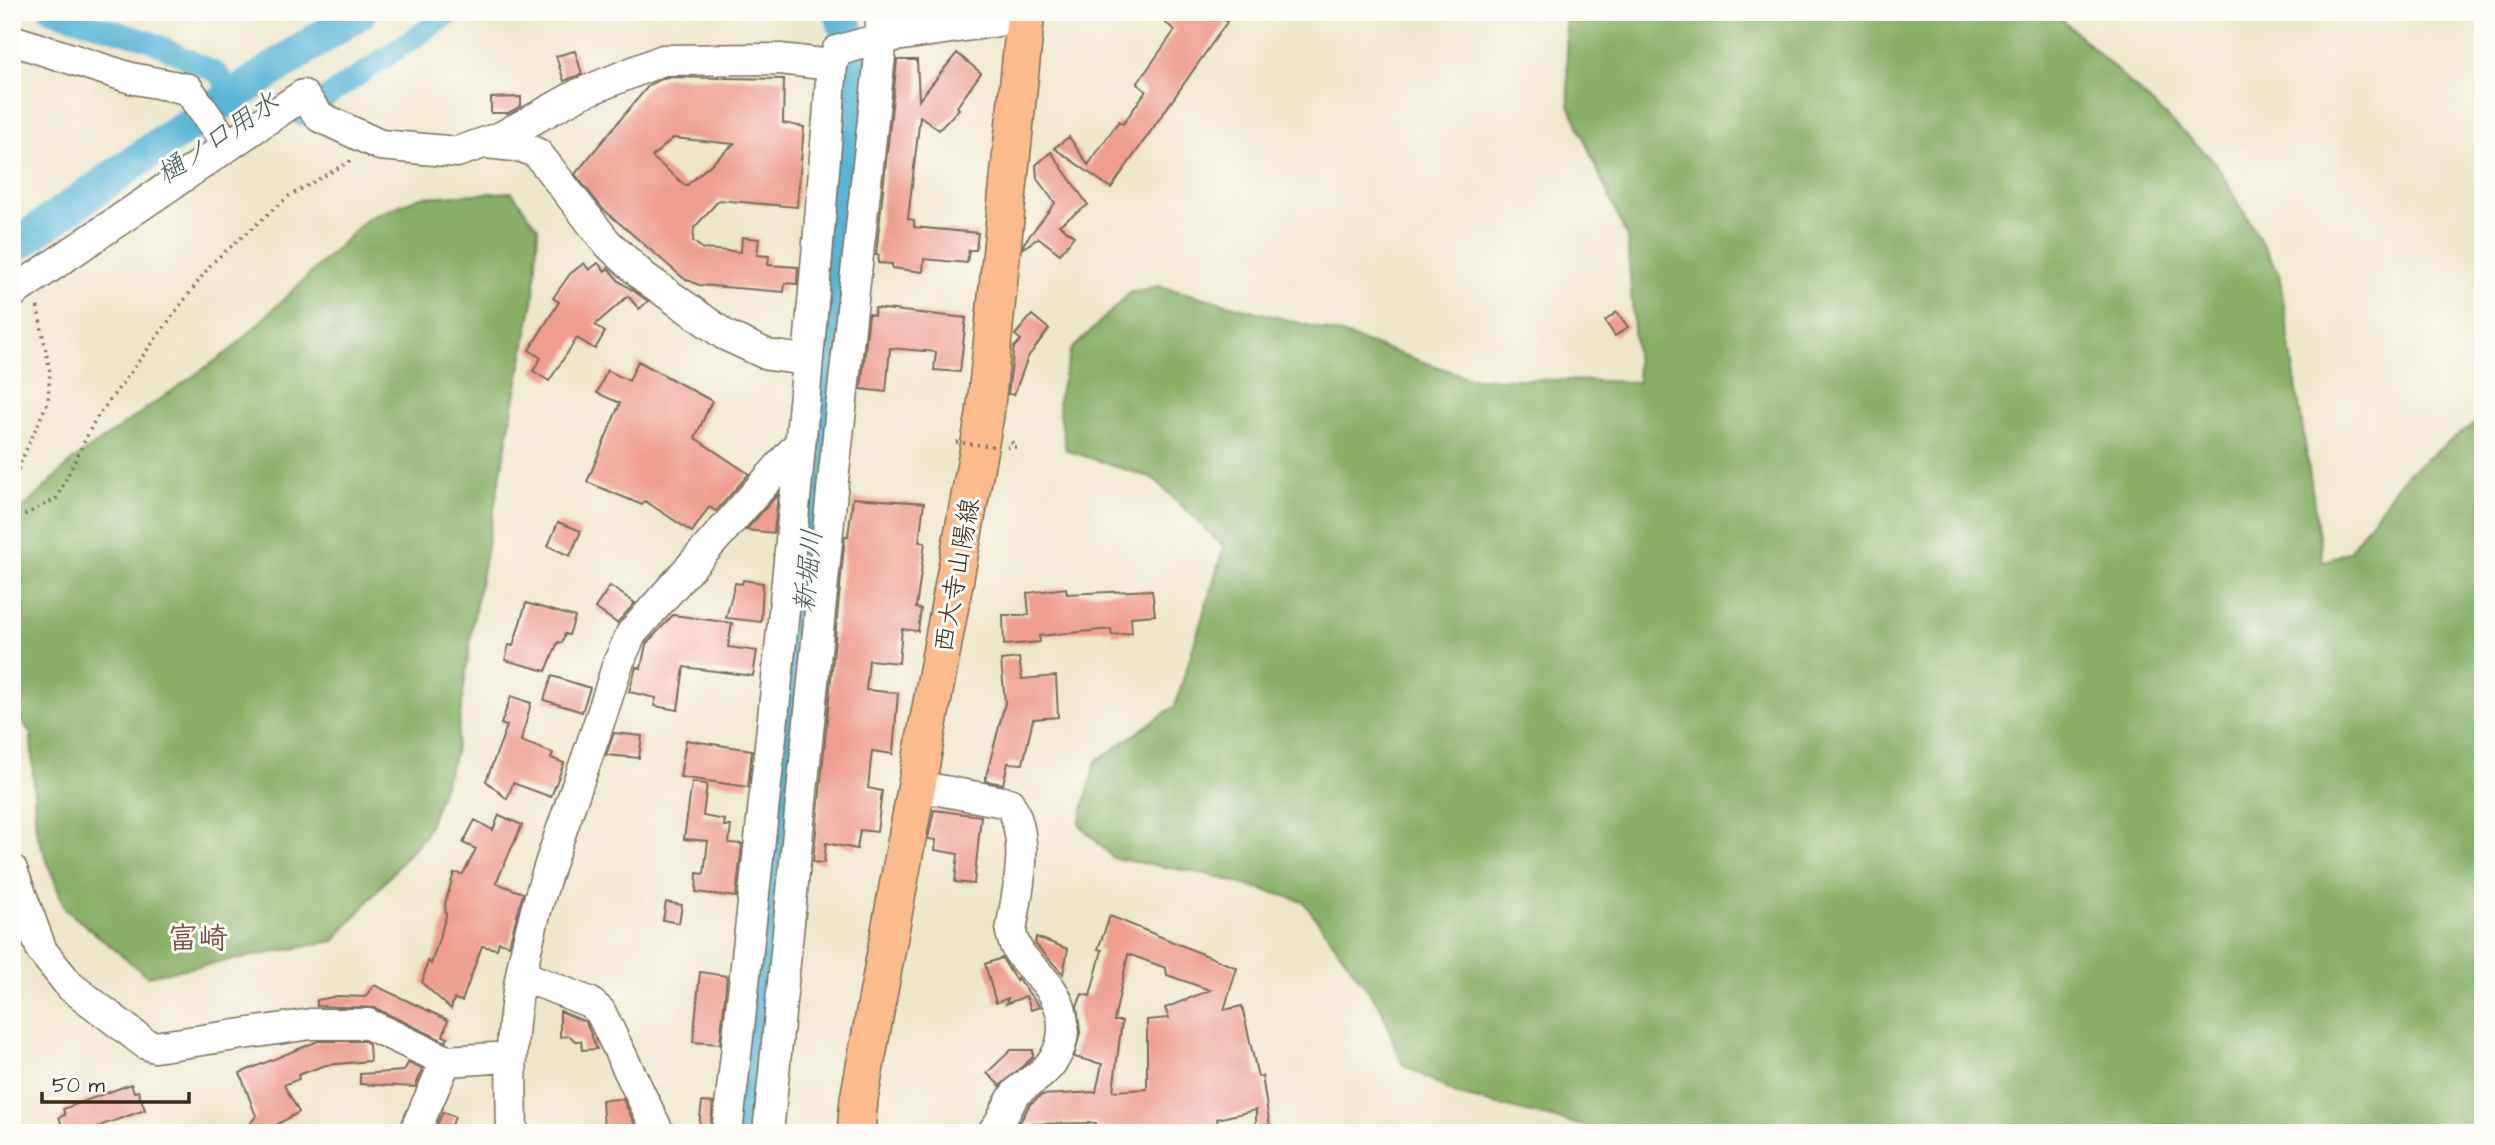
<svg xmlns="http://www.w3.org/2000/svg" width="2495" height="1145" font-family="'Architects Daughter','Klee One',sans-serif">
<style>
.forest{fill:#87b066;stroke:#616d42;stroke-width:2}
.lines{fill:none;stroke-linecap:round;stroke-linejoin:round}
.canal{stroke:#58b5d6;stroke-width:21}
.river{stroke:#58b5d6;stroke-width:35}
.building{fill:#ee9d8f;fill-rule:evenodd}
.minor-casing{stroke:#796c5a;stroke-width:33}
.major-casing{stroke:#796c5a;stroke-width:40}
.path{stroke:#796c5a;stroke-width:3.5;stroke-dasharray:2 5;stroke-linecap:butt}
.minor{stroke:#fff;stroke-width:30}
.major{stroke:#fbbb8c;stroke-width:37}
.path-bridge{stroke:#796c5a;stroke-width:3.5;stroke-dasharray:2 5;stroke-linecap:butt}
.labels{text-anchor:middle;stroke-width:6;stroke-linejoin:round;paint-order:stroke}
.street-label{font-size:26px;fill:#3b2a1e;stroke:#fdfcf7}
.water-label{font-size:28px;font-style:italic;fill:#455b5e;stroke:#fdfcf7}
.quarter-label{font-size:30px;font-weight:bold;fill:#7a5246;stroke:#fdfcf7}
</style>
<rect width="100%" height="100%" fill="#fdfcf7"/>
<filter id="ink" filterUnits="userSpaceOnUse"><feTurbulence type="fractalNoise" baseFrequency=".0143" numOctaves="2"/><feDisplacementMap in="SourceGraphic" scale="14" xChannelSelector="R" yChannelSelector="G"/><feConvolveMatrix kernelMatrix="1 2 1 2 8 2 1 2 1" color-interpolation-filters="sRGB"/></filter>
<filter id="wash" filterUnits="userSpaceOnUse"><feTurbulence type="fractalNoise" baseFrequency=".00686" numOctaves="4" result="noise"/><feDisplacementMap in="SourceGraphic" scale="28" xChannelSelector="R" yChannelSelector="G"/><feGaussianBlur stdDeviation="1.57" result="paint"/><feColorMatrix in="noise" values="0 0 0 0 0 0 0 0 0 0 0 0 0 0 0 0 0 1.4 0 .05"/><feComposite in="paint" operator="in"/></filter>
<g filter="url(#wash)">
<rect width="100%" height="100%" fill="#ede7ca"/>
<path class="forest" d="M1565,12h489l162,151 63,110 44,289 26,-11 57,-77 77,-57v716h-870l-155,-38 -56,-31 -21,-56 -78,-107 -97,-27 -93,-16 -34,-34 17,-63 79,-55 49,-159 -70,-68 -88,-29 -8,-50 13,-50 60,-58 28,-6 186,49 125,43 168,4 -11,-145 -58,-132z
M512,192l26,36 -4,68 -61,325 -18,133 -29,80 -92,107 -187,35 -82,-67 -29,-78 -5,-97 -19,-28v-187l61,-59 159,-111 136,-131 53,-21z"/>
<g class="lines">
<path class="canal" d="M50,12l100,29 67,32 18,22
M300,115l153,-103"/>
<path class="river" d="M12,248l157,-110 191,-126
M750,1133l108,-1066 -17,-55"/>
</g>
<g id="blocks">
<path class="building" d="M1170,12h42l15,10 -116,166 -57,-40 15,-11 19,28 31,-44 4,3 23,-33 -9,-7 38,-54 -12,-9z
M575,51l7,23 -18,7 -8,-25z
M957,53l24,20 -24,34 2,2 -20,21 -19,-14 -12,103 6,1v7l64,6 -2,17h-7l-2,13 -43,-4 -1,13 -31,-4v-4l-14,-1 1,-8h-3l21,-195h20l2,40z
M666,77l118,2 -1,44 21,4 -7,80 -78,-7 -25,28 -1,13 10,8 38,3 1,-15 17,2 -2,16 12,1 -1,9 30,2 -1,17 -12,-1 -1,9 -85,-7 -16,-7 -80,-69 -28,-35 74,-89zM673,138l61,6 -48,42 -34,-29z
M521,97v9l-13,7h-17v-15z
M1051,152l37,53 -29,20 15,11 -14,18 -21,-16 -16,10 1,-5 31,-40 -18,-24 -1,-14z
M584,263l5,7 9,-7 7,8 3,-3 11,13 29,20 -9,8 -11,-13 -33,29 10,7 -10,17 -18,-11 -28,43 -16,-10 8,-13 -12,-8 30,-48 -6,-4 17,-24z
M875,308l91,10 -6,54 -26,-2 2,-18 -46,-4 -4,44 -25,-3 8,-75 5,1z
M1617,312l11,15 -13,9 -10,-15z
M1032,315l17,14 -21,28 -14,38 -6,-1 6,-47 7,-7 -6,-5z
M638,361l74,40 -17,37 54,36 -33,37 -7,-4 -17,25 -47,-31 -3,4 -55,-23 33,-79 -23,-10 10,-23 22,11z
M778,494l-4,39 -28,-3z
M853,498l71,5 -5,39 6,1 -9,65 5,1 -3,22 -16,-2 -3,34 -30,-3 -3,30 32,3 -5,61 -21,-3 -4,37 14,3 -5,41 -17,-2 -3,19 -31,-6 -2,20 -11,-1 32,-326h3z
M558,522l23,9 -11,25 -22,-10z
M743,580l20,3 -2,39 -35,-4 9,-35 7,1z
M610,586l25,17 -18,20 -22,-15z
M1066,588l1,6 85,-4 3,25 -24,2 1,16 -20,2 -1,-6 -72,7 1,6 -36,3 -1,-30h26l-2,-22z
M526,603l49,14 -6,18 -4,-1 -3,9 -4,-1 -12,29 -41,-11 4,-15 4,1z
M673,615l59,8 -4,24 29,4 -4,25 -69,-9 -6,43 -24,-4 2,-8 -27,-6 7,-25 5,1 5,-24z
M1019,658l3,21 34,-3 2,41 -25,2 -10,45 -15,-1 -5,21 -18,-3 20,-78 -4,-43z
M552,676l38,12 -8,24 -38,-12z
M511,696l20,7 -10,38 32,12 -2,5 13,5 -13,34 -38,-14 -6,16 -21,-18 21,-55 -6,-2z
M614,733l28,3 -3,22 -33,-3z
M686,740l66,10 -4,37 -68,-10z
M692,782l15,2 -4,32 22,4 -1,6h7l-2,17 13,1 -6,53 -40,-5 1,-19 7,1 4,-33 -24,-2z
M934,810l47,6 -7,68 -19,-2 3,-28 -23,-4 1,-10 -8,-1z
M499,815l23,10 -26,58 27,10 -14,52 -10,-3 -2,7 -15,-3 -20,55 -8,-2 -3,10 -29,-26 6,-22 3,3 15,-48 -1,-12 9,-31 9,1 13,-25 -13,-6 12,-23 18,10z
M666,902l16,3 -3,18 -16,-3z
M1110,916l127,52 -13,42 18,-4 16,71 4,-1 9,57h-15v-23l-39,9 3,14h-90v-4l-34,-1v-5l-77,1 11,-20 12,-9 54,-3 6,-28 -28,-7 6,-25 -3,-26 5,-12 8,2 12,-46 -4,-1zM1128,954l38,14 1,7 43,15 -45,18 4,10 -22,2v69l-34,2 9,-70h-8z
M1036,937l32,12 -5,25 -28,-30z
M1002,958l14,23 1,-3 23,29 -9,3 -5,-14 -20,8 2,-6 -12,5 -11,-39z
M700,972l27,4 -7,68 -27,-2z
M374,985l74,35 -5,16 5,2 -2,4 -71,-34 -58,-2v-6l21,-4 27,1z
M560,1011l26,11 11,27 -15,1 -1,-9h-6l-5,-5 -10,1z
M318,1041h46l5,3 1,17 -44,4 -28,10 1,4 -15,6 15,27 -37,21h-19l13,-17 -16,-43z
M1011,1050h22v7l-33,29 -13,-13z
M408,1063l15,6 -8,18 -55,-3v-10l44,-3z
M131,1084l3,8 4,-1 7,19 -46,16 3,7h-37l-6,-16 6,-2 -2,-6z
M623,1099l15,32 1,2h-15v-4l-20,1 -2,-30z
M702,1102l11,1 -3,30h-12z
M443,1112l12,5 -6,16h-16z"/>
</g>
</g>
<g filter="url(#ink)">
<use href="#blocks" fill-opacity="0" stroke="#796c5a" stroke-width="2"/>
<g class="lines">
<g class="minor-casing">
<path id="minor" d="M12,40l119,38 57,11 40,57
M486,143l37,4 15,7 69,89 37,34 81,58 43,20 38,5
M12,293l291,-198 17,22 60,28 77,7 44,-15 78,-43 84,-34 117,-1 52,6
M917,786l92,17c23,37 8,88 2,129 4,24 21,34 36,52 22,28 22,64 -4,88 -9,9 -22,13 -29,24 -9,13 -11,25 -22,37
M12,870l30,81 28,35 76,58 9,3 156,-23h57l78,37 65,-4
M521,975l68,27 11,9 59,122
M414,1133l32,-72
M512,1133c-1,-45 -2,-89 5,-134 16,-114 68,-222 100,-333l14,-32 168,-190
M727,1133c41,-355 79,-711 105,-1068l5,-14 45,-13 -2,-26
M768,1133l65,-652 49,-443 144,-21"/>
</g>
<g class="major-casing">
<path id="major" d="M856,1133l3,-34 126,-684 41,-403"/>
</g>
<path class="path" d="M1007,447h9l-8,-9
M12,482l36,-81 2,-29 -13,-68
M12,521l44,-22 39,-79 117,-157 77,-67 65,-37"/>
<use href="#minor" class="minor"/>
<use href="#major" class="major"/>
<path class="path-bridge" d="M956,442l42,5"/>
</g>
</g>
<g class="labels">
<g class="street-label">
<text transform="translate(956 575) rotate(-80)" y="9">西大寺山陽線</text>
</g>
<g class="water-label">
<text transform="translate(217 137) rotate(-34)" y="10">樋ノ口用水</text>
<text transform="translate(807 571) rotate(-84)" y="10">新堀川</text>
</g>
<g class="quarter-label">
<text x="198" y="948">富崎</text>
</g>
</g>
<rect width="2495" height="1145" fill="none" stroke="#fdfcf7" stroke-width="42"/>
<path d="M42 1092v10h147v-10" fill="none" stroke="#3b2a1e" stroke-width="3.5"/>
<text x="52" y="1092" font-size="21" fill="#3b2a1e" stroke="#fdfcf7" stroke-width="5" paint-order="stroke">50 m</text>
</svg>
